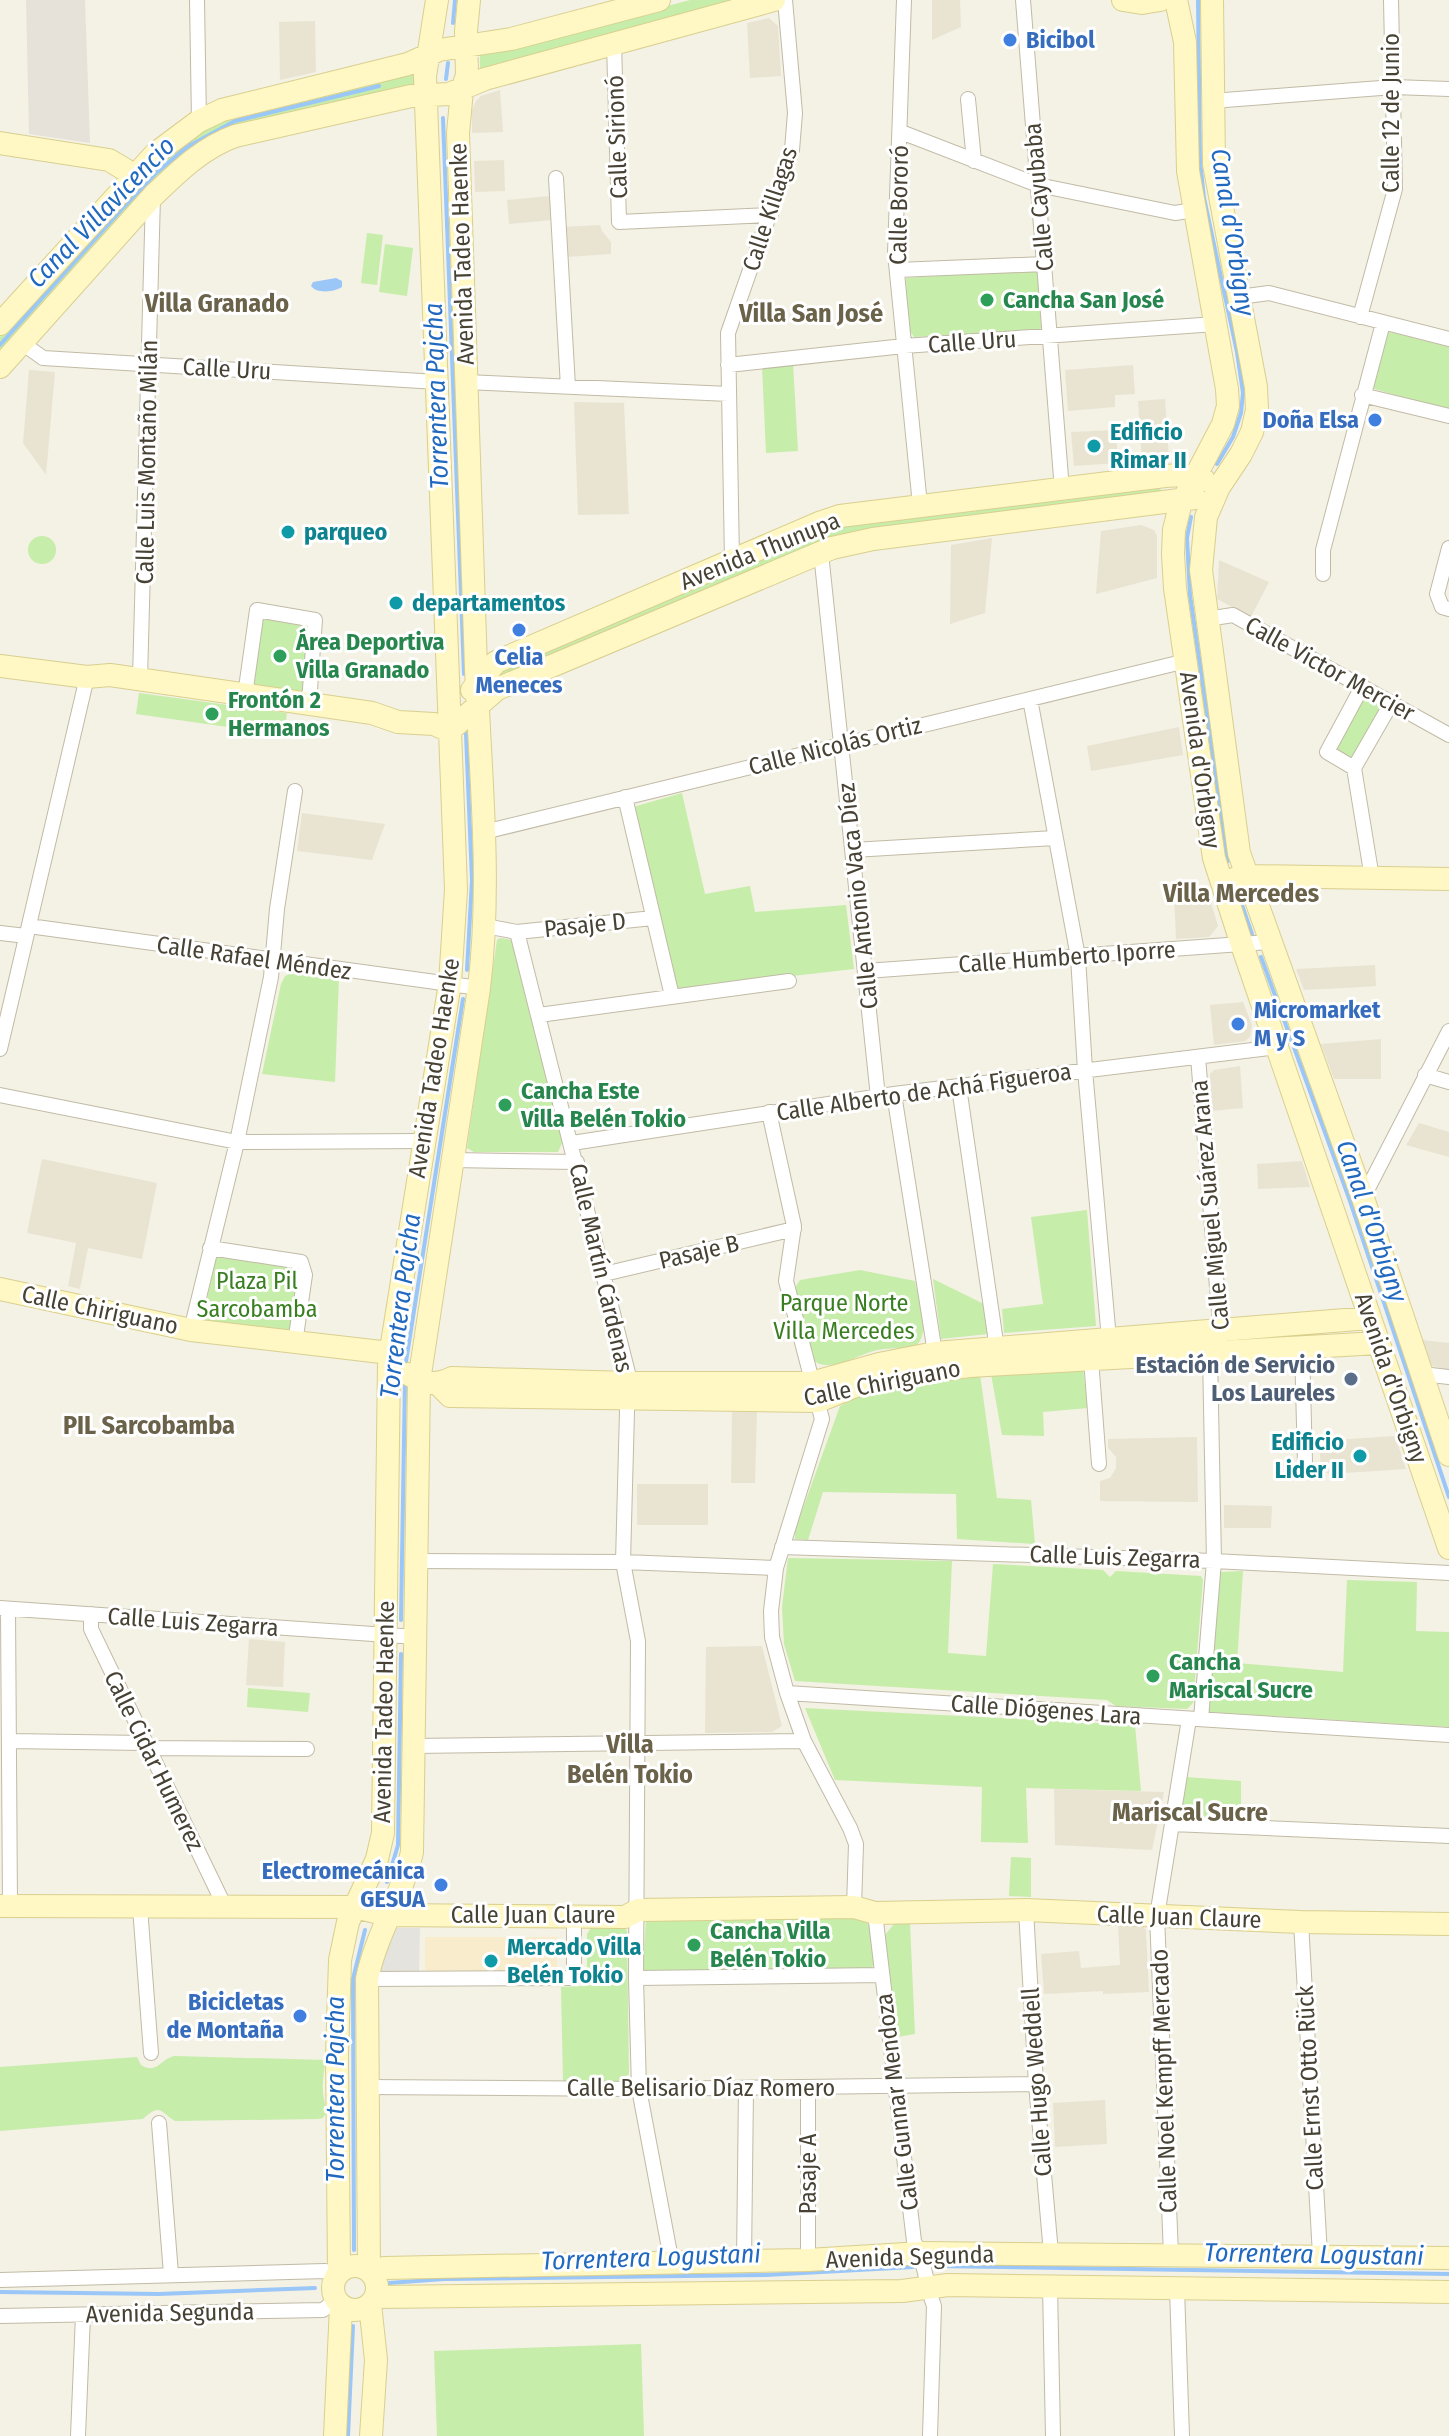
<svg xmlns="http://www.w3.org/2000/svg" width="1449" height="2436" font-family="'Fira Sans Condensed',sans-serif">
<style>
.residential{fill:#e9e4d2}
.commercial{fill:#f9eccd}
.industrial{fill:#e6e2da}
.green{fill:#c6eda9}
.parking{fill:#e4e3de}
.water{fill:#9ac6f8}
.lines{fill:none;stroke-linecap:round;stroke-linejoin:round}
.stream{stroke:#9ac6f8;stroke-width:4}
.street-casing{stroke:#c1bba6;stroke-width:16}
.secondary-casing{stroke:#d9cf8f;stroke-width:24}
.street{stroke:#fff;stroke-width:14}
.secondary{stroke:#fff8c4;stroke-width:22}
.shop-dot{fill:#3f7fe0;stroke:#fff;stroke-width:3}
.leisure-dot{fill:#2e9e5b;stroke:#fff;stroke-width:3}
.culture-dot{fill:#0f9aa8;stroke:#fff;stroke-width:3}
.service-dot{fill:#5c6f8a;stroke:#fff;stroke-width:3}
.labels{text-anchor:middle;stroke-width:6;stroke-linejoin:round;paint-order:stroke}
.shop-label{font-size:24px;font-weight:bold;fill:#366cbe;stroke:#fff;text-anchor:end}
.street-label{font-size:24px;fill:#474234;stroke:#fff}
.leisure-label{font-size:24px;font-weight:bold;fill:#27864d;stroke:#fff;text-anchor:start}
.culture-label{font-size:24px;font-weight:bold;fill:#0d838f;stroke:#fff;text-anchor:start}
.park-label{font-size:24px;fill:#397f21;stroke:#fff}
.service-label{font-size:24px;font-weight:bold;fill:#4e5e75;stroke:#fff;text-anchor:end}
.water-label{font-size:26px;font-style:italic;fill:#2169bf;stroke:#fff}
.neighbourhood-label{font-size:26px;font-weight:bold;fill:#6b624a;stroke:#fff}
</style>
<rect width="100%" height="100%" fill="#f4f1e5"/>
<path class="residential" d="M932,0h28l1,27 -29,13z
M769,18l9,8 3,50 -31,2 -3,-55z
M315,21l1,51 -36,8 -1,-58z
M500,90l3,42 -31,1v-23l4,-9 5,-5z
M504,160l1,31 -30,1 -1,-31z
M550,196l2,24 -43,4 -2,-24z
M600,225l2,6 9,11v12l-45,3 -2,-30z
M1133,365l2,29 -20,1v12l-47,4 -3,-41z
M29,370l26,2 -9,103 -23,-32z
M1165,399l4,60 -27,4 -4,-62z
M574,402l50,1 5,111 -51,1z
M1116,430l2,33 -44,3 -3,-34z
M1141,525l13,5 3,6v42l-61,16 5,-63z
M992,538l-7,75 -35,11 1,-79z
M1219,560l50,22 -18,35 -34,-18z
M1179,727l4,28 -92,16 -4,-25z
M302,813l83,11 -13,36 -75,-9z
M1208,893l10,33 -9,11 -33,2 -2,-44z
M1375,965l1,21 -13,1 -59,3 -8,-21z
M1243,1002l9,23 -2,12 -5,4 -31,4 -4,-40z
M1381,1039v40h-47l-13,-35z
M1240,1066l3,42 -32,3 -1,-37 4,-4z
M1419,1123l30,9v25l-43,-12z
M42,1159l115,24 -15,76 -54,-11 -8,41 -12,-3 8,-43 -49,-10z
M1302,1161l8,26 -52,2 -1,-25z
M1422,1340l27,3v27l-17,-4z
M732,1412h25l-2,71h-24z
M1395,1436l11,33 -77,5 -8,-4 -2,-29z
M1197,1437l1,65 -98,-1v-20l10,-3 6,-10v-11l-8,-9v-9z
M637,1484h71v41h-71z
M1224,1505l48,1 -1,22h-47z
M249,1639l36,3 -2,45 -37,-2z
M762,1646l20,80 -10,6 -67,1 1,-86z
M1054,1789l110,3 -12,58 -97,-5z
M1118,1924l24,1 4,5 3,62 -46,2v-3l-59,3 -3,-40 38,-3 2,17 39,-3z
M1105,2100l2,44 -52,3 -2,-44z"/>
<path class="commercial" d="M425,1937h132v35l-132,-1z"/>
<path class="industrial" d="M26,0h59l5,143 -61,-9z"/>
<path class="green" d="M690,0h47l-244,65 -13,6v-16z
M412,71l3,15 -179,41 -236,228v-18l161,-176 50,-37z
M367,233l16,2 -6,50 -16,-2z
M385,244l28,4 -6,48 -28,-4z
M1034,270l5,4 3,53 -4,4 -124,6 -6,-9 -2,-50z
M1390,332l59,15v63l-78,-22 13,-54z
M793,363l5,88 -32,2 -4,-87z
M1160,486l1,6 -295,38 -365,147 -3,-6 320,-137 31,-10z
M28 550a14 14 0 1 1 28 0a14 14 0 1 1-28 0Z
M258,618l53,8 -9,68 -53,-7z
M139,693l148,20 -3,22 -148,-21z
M1366,698l12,7 2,5 -28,50 -16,-7 -1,-7 26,-47z
M682,793l23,101 45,-8 5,26 91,-7 8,64 -177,20 -44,-182z
M500,938l14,2 49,201 -5,11h-84l-7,-4 30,-208z
M292,973l47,5 -4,104 -73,-8 19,-90 4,-8z
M1087,1210l9,116 -92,7 -2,-24 41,-5 -12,-87z
M223,1255l77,14 -7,58 -3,3 -84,-9 -3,-5 13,-57z
M860,1270l55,11c4,21 17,50 0,66 -12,1 -26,1 -38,3 -22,5 -47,25 -66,9l-17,-70 6,-9z
M933,1279l51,25 4,30 -47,5z
M1083,1369l5,39 -45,4 1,24 -42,-1 -11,-61z
M980,1374l17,124 34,2 4,44 -78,-5 -1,-45 -133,-2 -15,48 -13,-1v-9l45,-124c43,-24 92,-26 140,-32z
M788,1558l164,3 -4,92 38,3 7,-92 110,6 7,7 6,-6 85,5 2,4 -10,123 -6,6 -71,-3 -9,-6 -312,-19 -11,-37 -2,-37z
M1243,1571l-6,92 106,9 4,-92 70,2 -1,49 33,1v95l-241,-15 12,-140z
M248,1688l62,5 -2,19 -61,-5z
M805,1708l330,17 6,66 -115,-3 2,55 -47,-1 1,-55 -147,-7z
M1186,1777l55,4v38l-63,-3z
M1011,1857l20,1v39l-22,-1z
M646,1917h217l7,10 4,38 -3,3 -226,3 -2,-2z
M910,1923l5,111 -18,3 -13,-101 10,-12z
M592,1926h31l4,5 2,143 -10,7h-56l-2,-94 26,-1v-52z
M174,2056l152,4c-4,20 -5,33 1,51l-4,7 -5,1 -143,2c-14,-8 -14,-19 -32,-2l-143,12v-64l137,-10 4,8c16,10 19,-6 33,-9z
M641,2344l3,92h-207l-3,-85z"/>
<path class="parking" d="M393,1928h27l-1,45h-39z"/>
<path class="water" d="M336,278l6,3v6c-8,5 -25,7 -31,-1l2,-4z"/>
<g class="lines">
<path class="stream" d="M1198,0l2,161 4,37 33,154 6,41 -2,20 -8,24 -16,27
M453,23l2,-23
M446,79l2,-16
M443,118l21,556
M0,345l121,-135 35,-37 31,-26 48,-26 144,-35
M1191,517l-4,21 3,57 38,266
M466,734l6,146 -5,90
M1236,888l16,46
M1261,957l89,244 99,296
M405,1368l58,-369
M401,1620l4,-239
M387,1882l11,-37 3,-191
M354,2250l-1,-271 12,-49
M938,2266l511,8
M389,2283l55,-4 322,-4 147,-8
M0,2292l159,2 156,-6
M348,2436l5,-110"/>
<g class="street-casing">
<path id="street" d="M197,0l2,121
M904,0l-9,253 25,252
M1023,0l39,490
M614,43l5,179 152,-7
M968,99l6,62
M1212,101l182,-14 55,2
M901,132l137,53 137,28 19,-3
M556,178l12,209
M897,270l147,-6
M1239,297l30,-4 180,46
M1360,317l35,-128 -4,-189
M22,343l21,15 394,24
M728,365l176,-19 312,-22
M466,382l263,12
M1362,395l87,21
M1449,548l-12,46 5,13 7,2
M821,553l57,544
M732,560l-4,-227 64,-183 3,-37 -10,-113
M1323,574v-24l60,-227
M1207,619l26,-4 216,120
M140,679l13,-483
M245,695l12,-85 58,10 -6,83
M1030,699l48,258 7,113 24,269
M1354,768l-27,-16 35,-65
M625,797l47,199
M484,832l702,-171
M853,850l202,-12
M1372,878l-18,-110 38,-66
M29,926l450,62
M485,926l32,6 111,441 -5,189 15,79 -2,337 3,111 33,175
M517,932l136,-14
M0,933l26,3
M866,971l403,-29
M539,1015l250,-34
M0,1049l87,-372
M1198,1057l23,279
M1425,1075l24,7
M959,1087l39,269
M894,1094l41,259
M0,1095l237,47 187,-1
M769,1112l25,114 -8,55 36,138 -46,149 -5,43 1,26 15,56 17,48 46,87 6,16 -2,63
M572,1143l322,-49 383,-47
M452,1160l125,2
M1363,1198l86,-167
M210,1248l91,14 4,13 -10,68
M604,1274l190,-45
M191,1330l46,-188 34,-165 6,-68 18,-118
M1302,1348l3,115
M1091,1359l8,105
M1422,1374l27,3
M782,1547l432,14 235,12
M416,1561l207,1 153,6
M0,1608l416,29
M8,1609l2,297
M91,1614v15l134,278
M787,1693l662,42
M1201,1719l13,-158 -4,-207
M9,1741l135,2
M414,1746l390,-5
M147,1748l160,1
M1172,1824l277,12
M140,1907l11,146
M1026,1910l10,174 15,169
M875,1913l39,328c11,20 12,44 20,65l-4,130
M1301,1922l19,333
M636,1978l246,-3
M367,1979l207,-1v-61
M366,2087l273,2 397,-5
M159,2123l12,151
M1171,2254l-14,-338 32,-197
M808,2260v-172
M744,2261l2,-173
M0,2280l325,-9 12,4
M1050,2286l3,150
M1177,2289l5,147
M0,2316l323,-6 13,-10
M78,2436l5,-121"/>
</g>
<g class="secondary-casing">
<path id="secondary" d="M1123,0l19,3 18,-3
M1176,0l9,42 3,129 39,218 1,17 -5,18 -43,82 -6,24 -1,24 2,34 39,270 28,87 207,603
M1212,0l2,164 42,223 1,23 -5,22 -11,22 -22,33 -13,30 -5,53 38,283 124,345 86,257
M0,143l109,17 25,15
M0,324l156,-171 43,-32 23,-11 186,-46 31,-14 72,-11 148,-39
M0,367l153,-171c25,-24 49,-48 82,-60l176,-40 38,-2 36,-15 289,-79
M0,666l87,11 23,-2 262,38 26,9 36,2 15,7 48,-42 335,-141 41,-9 322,-41
M472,690l24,-28 323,-139 21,-7 325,-40 17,-1 22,5
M1234,879l12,-3 203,3
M0,1289l191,41 199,23
M408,1374c16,10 27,12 44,4l176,5h183l68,-19 56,-11 435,-35
M438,1384l12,12 368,5 45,-18 43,-9 64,-8 409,-23
M0,1906l355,1 33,8 237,2 13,-7 216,-3 21,6 151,-3 275,12 148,2
M333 2288a22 22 0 1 1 44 0a22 22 0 1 1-44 0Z
M369,2271l-2,-292c9,-45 35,-82 45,-127l7,-471 60,-393c13,-107 1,-214 -3,-321 -6,-178 -12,-356 -18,-534l4,-43 5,-15 -1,-44 3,-31
M339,2272l-2,-216 3,-96 8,-38 29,-63 6,-26 6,-471 61,-379 6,-93 -2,-54 -29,-760 12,-76
M373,2275l11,-7 424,-8 113,-7 528,5
M375,2297l527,-6 46,-6 501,7
M370,2304l6,56 -5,76
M335,2436l6,-130"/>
</g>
<use href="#street" class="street"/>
<use href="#secondary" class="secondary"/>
</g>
<g class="shop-dot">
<circle cx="1010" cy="40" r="8"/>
<circle cx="1375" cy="420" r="8"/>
<circle cx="519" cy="630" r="8"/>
<circle cx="1238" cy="1024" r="8"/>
<circle cx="441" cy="1885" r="8"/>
<circle cx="300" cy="2016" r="8"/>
</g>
<g class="leisure-dot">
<circle cx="987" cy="300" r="8"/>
<circle cx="280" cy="656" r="8"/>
<circle cx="212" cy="714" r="8"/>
<circle cx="505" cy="1105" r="8"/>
<circle cx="1153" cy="1676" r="8"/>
<circle cx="694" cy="1945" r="8"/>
</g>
<g class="culture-dot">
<circle cx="1094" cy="446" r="8"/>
<circle cx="288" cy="532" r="8"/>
<circle cx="396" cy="603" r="8"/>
<circle cx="1360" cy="1456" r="8"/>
<circle cx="491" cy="1961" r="8"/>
</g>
<circle class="service-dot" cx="1351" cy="1379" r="8"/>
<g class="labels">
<g class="shop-label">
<text x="1026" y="48" text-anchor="start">Bicibol</text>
<text x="1359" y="428">Doña Elsa</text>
<text x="519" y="665" text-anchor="middle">Celia<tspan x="519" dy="28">Meneces</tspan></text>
<text x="1254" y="1018" text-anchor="start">Micromarket<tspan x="1254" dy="28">M y S</tspan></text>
<text x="425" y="1879">Electromecánica<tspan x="425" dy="28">GESUA</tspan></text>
<text x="284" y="2010">Bicicletas<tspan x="284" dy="28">de Montaña</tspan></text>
</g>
<g class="street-label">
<text transform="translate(1391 113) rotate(-90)" y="8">Calle 12 de Junio</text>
<text transform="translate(617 137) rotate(-92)" y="8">Calle Sirionó</text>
<text transform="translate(1039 197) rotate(-95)" y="8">Calle Cayubaba</text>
<text transform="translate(899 205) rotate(-89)" y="8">Calle Bororó</text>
<text transform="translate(770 209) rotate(-72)" y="8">Calle Killagas</text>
<text transform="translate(462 254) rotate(-92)" y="8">Avenida Tadeo Haenke</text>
<text transform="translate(972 342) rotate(-4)" y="8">Calle Uru</text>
<text transform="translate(227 369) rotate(3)" y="8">Calle Uru</text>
<text transform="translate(147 462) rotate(-89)" y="8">Calle Luis Montaño Milán</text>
<text transform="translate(760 551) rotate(-22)" y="8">Avenida Thunupa</text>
<text transform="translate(1330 669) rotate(29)" y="8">Calle Victor Mercier</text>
<text transform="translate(835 746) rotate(-14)" y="8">Calle Nicolás Ortiz</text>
<text transform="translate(1200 760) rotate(82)" y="8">Avenida d'Orbigny</text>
<text transform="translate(858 896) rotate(-96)" y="8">Calle Antonio Vaca Díez</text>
<text transform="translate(585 925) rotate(-6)" y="8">Pasaje D</text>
<text transform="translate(1067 957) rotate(-4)" y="8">Calle Humberto Iporre</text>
<text transform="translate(254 958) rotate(8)" y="8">Calle Rafael Méndez</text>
<text transform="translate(434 1068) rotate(-81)" y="8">Avenida Tadeo Haenke</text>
<text transform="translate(924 1092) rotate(-8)" y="8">Calle Alberto de Achá Figueroa</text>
<text transform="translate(1210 1205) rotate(-95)" y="8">Calle Miguel Suárez Arana</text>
<text transform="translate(699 1252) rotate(-13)" y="8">Pasaje B</text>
<text transform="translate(601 1268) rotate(77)" y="8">Calle Martín Cárdenas</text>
<text transform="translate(100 1310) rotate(12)" y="8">Calle Chiriguano</text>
<text transform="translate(1391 1378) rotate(71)" y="8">Avenida d'Orbigny</text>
<text transform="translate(882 1383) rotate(-11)" y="8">Calle Chiriguano</text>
<text transform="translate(1115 1557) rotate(2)" y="8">Calle Luis Zegarra</text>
<text transform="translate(193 1622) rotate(4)" y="8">Calle Luis Zegarra</text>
<text transform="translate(1046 1710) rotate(4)" y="8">Calle Diógenes Lara</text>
<text transform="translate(384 1712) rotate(-89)" y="8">Avenida Tadeo Haenke</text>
<text transform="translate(154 1761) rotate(64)" y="8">Calle Cidar Humerez</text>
<text x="533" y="1923">Calle Juan Claure</text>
<text transform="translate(1179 1917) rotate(2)" y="8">Calle Juan Claure</text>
<text transform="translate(1164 2081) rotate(-92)" y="8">Calle Noel Kempff Mercado</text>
<text transform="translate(1037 2082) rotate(-94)" y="8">Calle Hugo Weddell</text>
<text x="701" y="2096">Calle Belisario Díaz Romero</text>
<text transform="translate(1310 2088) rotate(-93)" y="8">Calle Ernst Otto Rück</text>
<text transform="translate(897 2102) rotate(-97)" y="8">Calle Gunnar Mendoza</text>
<text transform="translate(808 2174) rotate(-90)" y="8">Pasaje A</text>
<text transform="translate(910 2257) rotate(-2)" y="8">Avenida Segunda</text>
<text transform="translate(170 2313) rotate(-1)" y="8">Avenida Segunda</text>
</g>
<g class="leisure-label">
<text x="1003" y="308">Cancha San José</text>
<text x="296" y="650">Área Deportiva<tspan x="296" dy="28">Villa Granado</tspan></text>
<text x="228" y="708">Frontón 2<tspan x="228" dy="28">Hermanos</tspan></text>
<text x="521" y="1099">Cancha Este<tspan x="521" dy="28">Villa Belén Tokio</tspan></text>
<text x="1169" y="1670">Cancha<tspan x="1169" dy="28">Mariscal Sucre</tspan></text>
<text x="710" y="1939">Cancha Villa<tspan x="710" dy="28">Belén Tokio</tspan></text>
</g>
<g class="culture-label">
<text x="1110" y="440">Edificio<tspan x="1110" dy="28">Rimar II</tspan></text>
<text x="304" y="540">parqueo</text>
<text x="412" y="611">departamentos</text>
<text x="1344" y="1450" text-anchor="end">Edificio<tspan x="1344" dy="28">Lider II</tspan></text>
<text x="507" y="1955">Mercado Villa<tspan x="507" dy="28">Belén Tokio</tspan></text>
</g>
<g class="park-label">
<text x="257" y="1289">Plaza Pil<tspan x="257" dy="28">Sarcobamba</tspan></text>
<text x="844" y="1311">Parque Norte<tspan x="844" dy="28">Villa Mercedes</tspan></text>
</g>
<g class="service-label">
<text x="1335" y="1373">Estación de Servicio<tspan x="1335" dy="28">Los Laureles</tspan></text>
</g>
<g class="water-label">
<text transform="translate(101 212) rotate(-46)" y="9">Canal Villavicencio</text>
<text transform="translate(1233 232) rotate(81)" y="9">Canal d'Orbigny</text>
<text transform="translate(436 396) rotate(-92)" y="9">Torrentera Pajcha</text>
<text transform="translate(1372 1221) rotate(71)" y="9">Canal d'Orbigny</text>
<text transform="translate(400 1306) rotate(-83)" y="9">Torrentera Pajcha</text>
<text transform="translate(335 2089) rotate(-90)" y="9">Torrentera Pajcha</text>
<text transform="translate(1314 2254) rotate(1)" y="9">Torrentera Logustani</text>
<text transform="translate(651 2257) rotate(-2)" y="9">Torrentera Logustani</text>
</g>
<g class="neighbourhood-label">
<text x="217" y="312">Villa Granado</text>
<text x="811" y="322">Villa San José</text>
<text x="1241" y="902">Villa Mercedes</text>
<text x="149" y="1434">PIL Sarcobamba</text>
<text x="630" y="1753">Villa<tspan x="630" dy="30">Belén Tokio</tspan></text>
<text x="1190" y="1821">Mariscal Sucre</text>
</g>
</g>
</svg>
